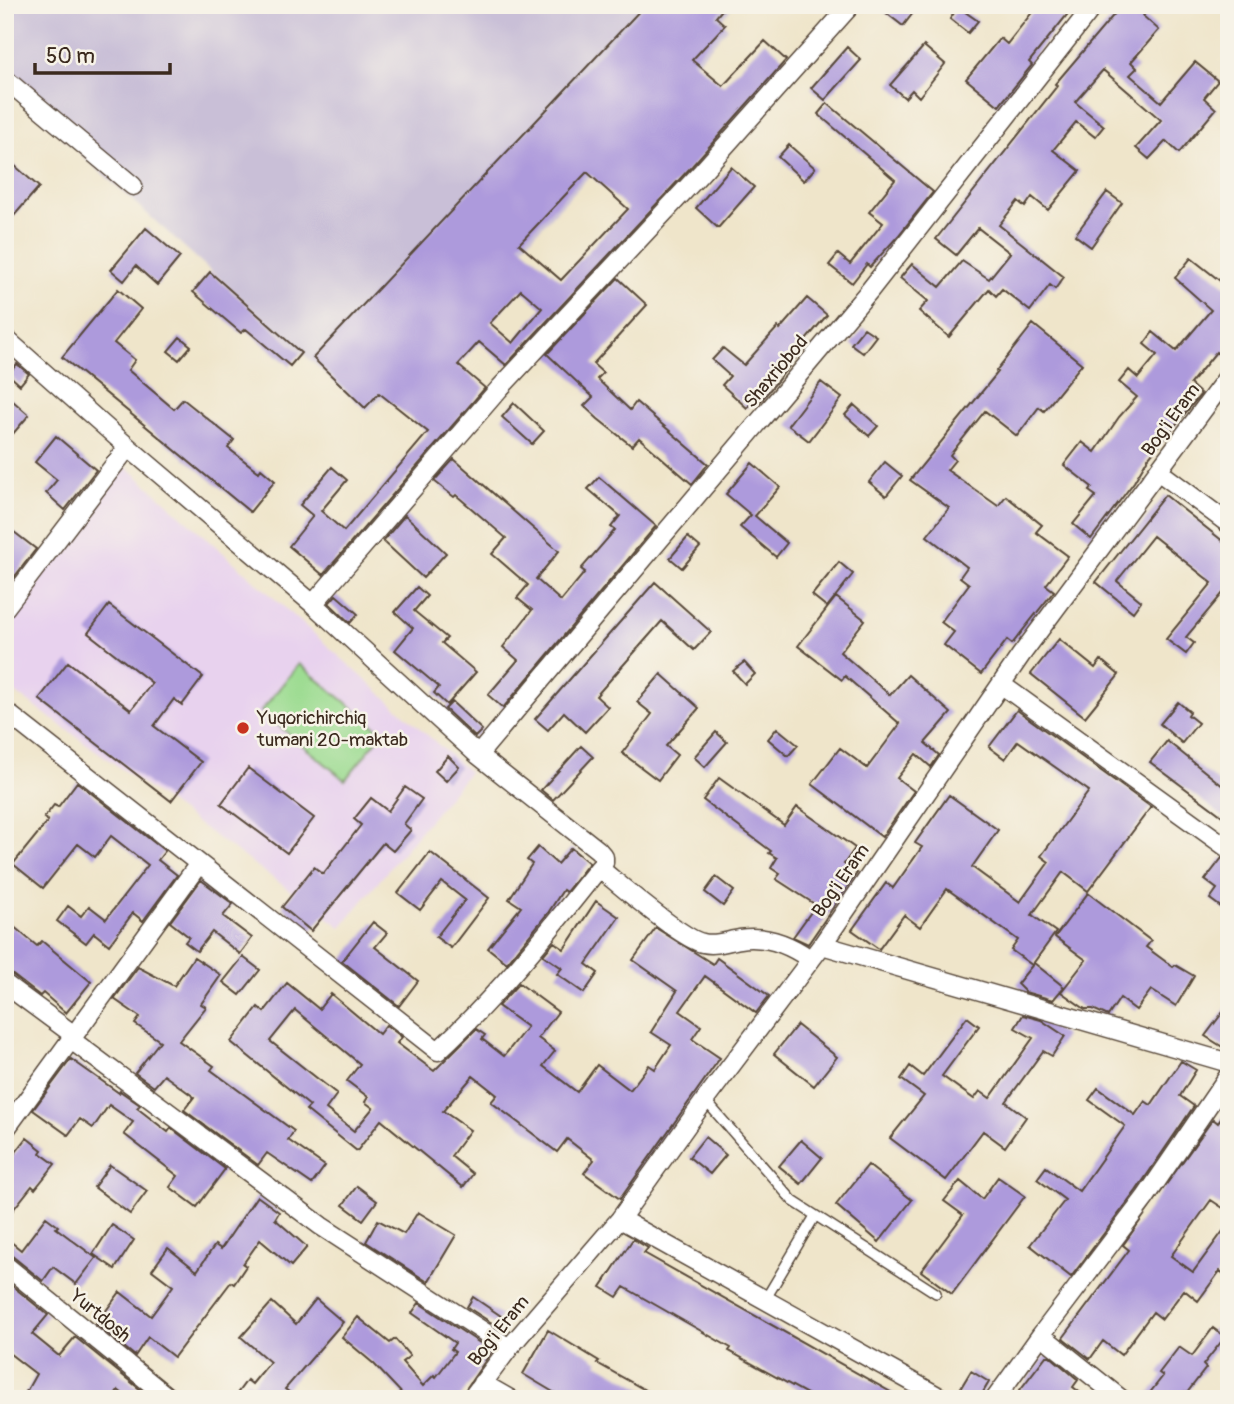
<svg xmlns="http://www.w3.org/2000/svg" width="1234" height="1404" font-family="Pangolin,sans-serif">
<style>
.built{fill:#e8d2ee}
.industrial{fill:#c9bfd7}
.green{fill:#9ddc92;stroke:#6c8358;stroke-width:2}
.building{fill:#ad9adc;fill-rule:evenodd}
.lines{fill:none;stroke-linecap:round;stroke-linejoin:round}
.lane-casing{stroke:#564638;stroke-width:12}
.street-casing{stroke:#564638;stroke-width:21}
.lane{stroke:#fff;stroke-width:9}
.street{stroke:#fff;stroke-width:18}
.poi-dot{fill:#c8321e;stroke:#f7f3e8;stroke-width:2.5}
.labels{text-anchor:middle;stroke-width:5;stroke-linejoin:round;paint-order:stroke}
.street-label{font-size:19px;fill:#3b2a1e;stroke:#f7f3e8}
.poi-label{font-size:19px;fill:#3b2a1e;stroke:#f7f3e8;text-anchor:start}
</style>
<rect width="100%" height="100%" fill="#f7f3e8"/>
<filter id="ink" filterUnits="userSpaceOnUse"><feTurbulence type="fractalNoise" baseFrequency=".0143" numOctaves="2"/><feDisplacementMap in="SourceGraphic" scale="14" xChannelSelector="R" yChannelSelector="G"/><feConvolveMatrix kernelMatrix="1 2 1 2 8 2 1 2 1" color-interpolation-filters="sRGB"/></filter>
<filter id="wash" filterUnits="userSpaceOnUse"><feTurbulence type="fractalNoise" baseFrequency=".00686" numOctaves="4" result="noise"/><feDisplacementMap in="SourceGraphic" scale="28" xChannelSelector="R" yChannelSelector="G"/><feGaussianBlur stdDeviation="1.57" result="paint"/><feColorMatrix in="noise" values="0 0 0 0 0 0 0 0 0 0 0 0 0 0 0 0 0 1.4 0 .05"/><feComposite in="paint" operator="in"/></filter>
<g filter="url(#wash)">
<rect width="100%" height="100%" fill="#efe5ca"/>
<path class="built" d="M127,467l342,305 -128,155 -336,-242v-67z"/>
<path class="industrial" d="M5,5h729l-12,15 6,8 -360,384 -363,-326z"/>
<path class="green" d="M299,664l84,69 -38,47 -84,-69z"/>
<g id="blocks">
<path class="building" d="M645,5h81l-10,12 9,8 -33,35 31,26 42,-45 21,19 -94,106 -186,199 -27,-23 -21,23 27,23 -162,187 -34,-29 24,-30 -13,-11 32,-38 15,13 -26,31 23,20 84,-99 -49,-39 -14,15 -52,-50zM587,172l41,37 -67,71 -42,-36zM521,290l21,18 -29,35 -23,-20z
M876,5h43l-16,21z
M1038,5h37l-46,57 3,3 -33,41 -33,-27 34,-41 7,6z
M1122,5h30l-9,11 16,14 -28,32 6,6 -7,7 31,27 34,-40 23,19 -14,17 12,11 -37,44 -13,-12 -17,18 -13,-11 25,-28 -58,-50 -28,32 29,24 -9,11 -19,-15 -23,28 27,21 -32,39 -16,-13 -7,10 -7,-6 -19,24 65,52 -9,12 -5,-4 -20,26 -28,-22 -6,7 -7,-7 -40,48 -30,-26 9,-10 -28,-23 12,-14 28,23 22,-26 27,18 21,-26 -32,-25 -22,27 -20,-16 121,-153 -2,-2z
M958,7l20,14 -10,12 -18,-14z
M924,46l21,18 -26,33 -7,-7 -7,8 -15,-13z
M847,47l14,13 -36,40 -14,-12z
M827,103l106,89 -35,44 -28,31 -3,-3 -15,19 -23,-18 9,-11 12,10 33,-41 -14,-11 26,-32 -77,-66z
M789,145l26,23 -11,13 -26,-24z
M5,157l34,30 -34,39z
M731,167l23,20 -36,41 -22,-20z
M1107,192l15,11 -31,44 -16,-12z
M146,228l34,29 -23,28 -21,-19 -12,15 -13,-11z
M1191,258l38,30v61l-7,8 -6,-5 -26,32 11,10 -53,64 -14,24 -43,57 -18,-15 23,-28 -7,-5 3,-4 -28,-22 18,-23 13,10 24,-35 18,-20 -18,-15 10,-12 9,8 19,-23 -13,-11 9,-12 23,19 35,-41 -36,-32z
M210,272l91,81 -11,13 -44,-37 -5,4 -48,-41z
M618,278l29,27 -54,59 10,9 -6,6 33,31 6,-8 72,62 -16,20 -53,-46 -7,8 -34,-27 -14,-13 9,-9 -46,-43z
M118,289l23,20 -27,34 21,17 -7,10 46,39 9,-10 51,41 -6,8 31,24 2,-3 14,12 -25,31 -188,-155z
M807,298l20,17 -27,32 3,2 -43,53 -4,-4 -9,10 -25,-23 8,-9 -18,-16 11,-12 21,17 34,-38 2,2z
M1033,324l49,40 -38,47 -5,-4 -22,29 -32,-25 -35,44 5,5 -8,10 51,36 8,-10 36,29 -6,7 32,24 -22,29 8,6 -42,53 -5,-4 -26,34 -37,-29 10,-13 -13,-10 28,-38 -9,-7 7,-10 -40,-31 22,-28 -39,-28 88,-108 -2,-1z
M864,328l12,8 -13,17 -12,-9z
M180,337l11,9 -12,14 -11,-9z
M17,364l12,10 -9,11 -12,-11z
M821,382l21,16 -33,43 -21,-16z
M5,394l24,21 -24,28z
M514,403l30,28 -12,13 -30,-27z
M854,405l24,21 -9,10 -24,-21z
M56,436l40,34 -31,40 -19,-17 11,-13 -22,-18z
M454,459l105,92 -23,28 25,22 24,-29 -4,-3 34,-39 -4,-3 9,-11 -32,-27 11,-12 57,49 -153,182 -15,-13 30,-35 -15,-13 29,-37 -15,-12 11,-13 -36,-31 14,-16 -50,-43 -2,2 -20,-16z
M885,462l17,14 -16,20 -17,-14z
M752,463l28,24 -25,29 32,27 -11,14 -36,-30 11,-12 -25,-21z
M1165,495l64,51v40l-43,51 8,6 -8,11 -20,-15 46,-56 -59,-47 -36,45 24,20 -8,11 -37,-30z
M405,515l41,38 -23,25 -40,-37z
M5,525l31,24 -31,40z
M688,537l12,10 -18,21 -12,-10z
M839,562l14,12 -26,33 -15,-12z
M655,582l56,50 -17,18 -32,-29 -66,75 12,11 -23,25 -21,-20 -16,18 -13,-11z
M417,587l10,9 -13,15 33,27 -5,5 34,29 -29,33 -13,-12 5,-6 -44,-37 18,-22 -18,-16z
M336,595l22,19 -8,9 -21,-20z
M836,597l29,23 -25,32 50,43 18,-20 43,38 -26,30 14,12 -8,12 -15,-13 -19,24 17,13 -32,46 -70,-53 28,-36 27,20 33,-44 -55,-48 -3,4 -44,-34z
M109,605l94,72 -21,28 -8,-6 -20,27 47,36 -30,39 -132,-102 29,-37 63,48 21,-27 -64,-50z
M1059,639l36,29 6,-8 18,15 -34,42 -54,-43z
M744,662l11,12 -10,10 -12,-13z
M661,674l38,34 -33,38 11,9 -19,25 -36,-27 30,-39 -15,-12z
M452,702l30,28 -7,7 -30,-28z
M1178,702l12,10 -2,3 10,8 -16,20 -22,-19z
M1017,710l134,97 -63,84 -25,-19 -31,43 24,17 -24,33 -21,-15 7,-10 -71,-51 -27,38 -16,-12 -25,34 -27,-19 34,-47 7,5 29,-41 -7,-4 34,-48 49,35 -26,37 48,35 29,-40 -8,-6 48,-65 -71,-50 -13,18 -16,-12z
M777,728l21,17 -10,11 -20,-17z
M716,732l11,10 -22,25 -11,-10z
M1167,741l62,50v30l-79,-59z
M581,746l12,11 -40,43 -12,-10z
M448,756l11,11 -13,14 -11,-10z
M248,768l66,50 -27,35 -66,-49z
M719,778l65,47 13,-18 58,41 -11,16 13,9 -49,71 -15,-7 23,-32 -40,-26 4,-5 -9,-6 6,-10 -8,-5 2,-2 -68,-51z
M77,782l88,69 -7,9 19,15 -34,46 -10,-8 -24,32 -15,-12 -8,10 -29,-22 11,-15 13,10 8,-10 17,13 42,-54 -37,-29 -16,21 -17,-13 -35,44 -30,-24 35,-43 -4,-3 10,-13 4,2z
M405,787l17,12 -18,25 7,6 -18,21 -10,-8 -72,88 -29,-24 32,-40 9,7 38,-49 -7,-6 17,-21 17,13z
M538,847l19,17 14,-16 18,15 -23,29 -3,-2 -15,23 -41,50 -19,-15 33,-41 -12,-8 23,-35 -5,-4z
M430,852l59,46 -38,50 -15,-11 29,-37 -23,-18 -22,28 -22,-17z
M1222,858l7,2v53l-19,-14 7,-10 -12,-9z
M716,877l18,14 -11,15 -18,-14z
M201,880l32,24 -10,12 29,22 -12,16 -28,-22 -15,19 -12,-9 4,-5 -19,-15z
M1088,893l63,48 -5,6 27,20 2,-2 19,11 -18,30 -25,-16 -15,20 -16,-12 -12,18 -15,-7h-8l-24,-17 25,-32 -31,-23z
M596,901l23,16 -33,47 12,9 -14,20 -27,-19 5,-6 -19,-13 11,-13 10,7z
M373,922l14,11 -12,14 43,34 -19,25 -57,-45z
M13,926l24,20 5,-5 49,41 -25,31 -23,-20 -3,3 -35,-27v-33z
M656,928l57,36 4,-6 52,38 -13,17 -51,-37 -25,35 21,15 -9,13 28,19 -100,141 -36,-26 10,-13 -27,-21 -10,13 -66,-50 6,-7 -24,-19 -30,35 27,19 -19,26 22,18 -10,13 -82,-67 -24,31 -51,-41 4,-4 -79,-64 27,-35 6,5 23,-29 32,26 12,-15 48,40 7,-9 16,12 -5,6 37,28 42,-42 9,6 -3,4 22,17 23,-29 -29,-21 21,-23 39,29 -20,26 17,13 -12,15 34,26 20,-27 33,25 19,-25 6,4 16,-24 -20,-13 26,-41 -44,-31zM295,1010l65,54 -13,17 21,16 -3,5 8,6 -19,23 -28,-22 11,-15 -67,-53z
M194,957l27,18 -20,29 5,3 -27,34 35,25 -3,4 83,61 -6,9 37,26 -13,18 -45,-31 -9,12 -74,-55 10,-13 -30,-22 -10,12 -19,-14 25,-32 -25,-17 5,-7 -26,-18 24,-32 36,19z
M243,957l17,13 -20,25 -17,-13z
M1034,963l30,24 -11,13 -28,-8 -8,-8z
M1229,1004v47l-24,-15z
M1023,1015l18,5 24,16 -13,20 -9,-5 -37,51 20,15 -21,30 -22,-16 -37,49 -56,-42 34,-42 -23,-17 9,-13 13,10 44,-59 12,9 -37,50 32,23 6,-8 10,7 43,-60 -18,-10z
M797,1025l40,32 -23,29 -40,-32z
M71,1059l48,34 1,-2 20,14 -3,3 31,24 3,-4 54,41 -28,38 -27,-20 8,-11 -54,-42 9,-12 -24,-17 -16,23 -13,-9 -12,16 -35,-25z
M1181,1061l15,9 -16,26 14,10 -58,85 -65,86 -41,-32 35,-45 -28,-21 9,-12 33,24 46,-65 -36,-26 9,-12 37,27 10,-14 6,4z
M1229,1107v105l-18,-12 -40,56 22,16 36,-49v55l-9,-7 -22,30 -14,-11 -22,29 -9,-7 -32,43 -18,-14 -13,18 -27,-21 66,-88 -6,-5 90,-126 5,4z
M705,1137l21,18 -16,19 -21,-17z
M27,1138l15,12 -2,3 15,11 -20,25 -3,-3 -27,34v-54z
M801,1140l21,18 -21,26 -22,-18z
M110,1165l37,26 -17,23 -36,-27z
M868,1165l44,35 -33,42 -43,-37z
M998,1177l27,19 -73,98 -31,-23 42,-56 -19,-14 16,-20 22,18z
M357,1186l20,15 -14,19 -20,-15z
M257,1196l22,16 -4,7 32,28 -16,19 -31,-26 -17,24 3,2 -12,18 -3,-2 -57,75 -26,-20 -13,19 -39,-32 24,-32 31,24 22,-30 -21,-16 16,-22 29,23 18,-26 6,4z
M418,1212l38,23 -28,47 -62,-40 12,-22 26,14z
M46,1217l12,9 -2,2 40,30 -20,26 -23,-17 -10,14 -31,-25 -7,-2v-17l16,13z
M112,1225l22,15 -19,29 -22,-15z
M633,1239l15,9 -4,5 259,146h-87l-87,-48 2,-3 -107,-61 -7,10 -16,-10z
M5,1280l43,35 -16,19 27,22 16,-19 77,62h-23l-11,-9 -6,9h-90l14,-25 -31,-24z
M473,1297l28,19 -6,9 -28,-18z
M316,1299l27,23 -58,67 13,10h-65l14,-19 5,4 18,-22 -29,-25 31,-35 24,22z
M419,1303l73,48 -33,48h-52l-33,-35 -32,-27 16,-20 32,26 5,-4 15,17 -8,6 21,24 11,-11 2,2 19,-25 -4,-3 4,-6 -43,-30z
M1213,1328l12,9 -22,28 3,3 -20,26 -2,-2 -5,7h-34l18,-23 -4,-3 20,-26 13,9z
M548,1330l51,31 -2,2 64,36h-96l-42,-25z
M1046,1356h4l26,22 2,2 -5,7 15,12h-75z
M971,1371l18,11 -10,17h-15l-7,-5z"/>
</g>
</g>
<g filter="url(#ink)">
<use href="#blocks" fill-opacity="0" stroke="#564638" stroke-width="2"/>
<g class="lines">
<g class="lane-casing">
<path id="lane" d="M705,1100l88,101 143,92
M765,1300l50,-84"/>
</g>
<g class="street-casing">
<path id="street" d="M5,79l128,107
M5,338l123,109 185,157 165,151 120,95 6,7v6l-5,5c20,16 84,72 104,75 13,3 24,-2 37,-4 25,-4 50,6 70,20
M1158,471l71,53
M313,604l186,-215 201,-215 151,-169
M5,608l123,-161
M1002,685l227,164
M5,711l433,340c59,-55 111,-120 161,-183
M478,755l392,-465 224,-285
M822,945l407,118
M5,984l69,51
M70,1039l251,187 188,122
M5,1130l193,-265
M620,1219l323,180
M5,1265l165,134
M1041,1335l80,64
M482,1383l28,16
M471,1399l38,-51 111,-129 85,-119 117,-155 199,-290 208,-280
M995,1399l46,-64 104,-137 84,-123"/>
</g>
<use href="#lane" class="lane"/>
<use href="#street" class="street"/>
</g>
</g>
<circle class="poi-dot" cx="243" cy="728" r="7"/>
<g class="labels">
<g class="street-label">
<text transform="translate(775 371) rotate(-50)" y="7">Shaxriobod</text>
<text transform="translate(1170 419) rotate(-54)" y="7">Bog'i Eram</text>
<text transform="translate(840 880) rotate(-55)" y="7">Bog'i Eram</text>
<text transform="translate(101 1315) rotate(39)" y="7">Yurtdosh</text>
<text transform="translate(498 1330) rotate(-51)" y="7">Bog'i Eram</text>
</g>
<g class="poi-label">
<text x="257" y="724">Yuqorichirchiq<tspan x="257" dy="22">tumani 20-maktab</tspan></text>
</g>
</g>
<rect width="1234" height="1404" fill="none" stroke="#f7f3e8" stroke-width="28"/>
<path d="M35 63v10h135v-10" fill="none" stroke="#3b2a1e" stroke-width="3.5"/>
<text x="46" y="63" font-size="21" fill="#3b2a1e" stroke="#f7f3e8" stroke-width="5" paint-order="stroke">50 m</text>
</svg>
